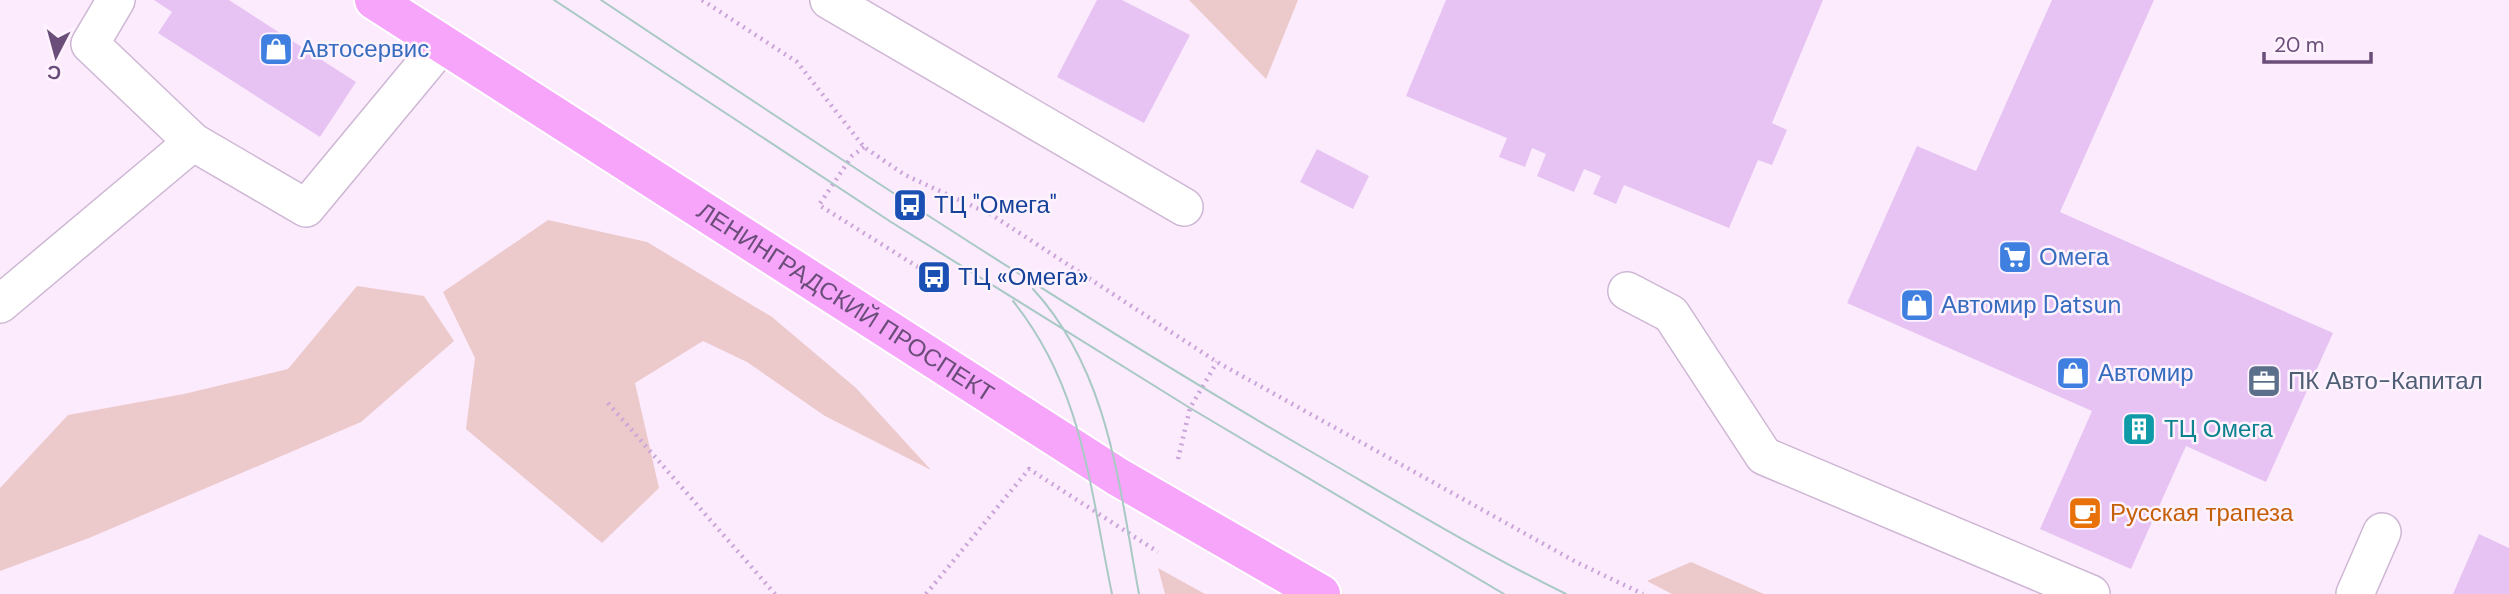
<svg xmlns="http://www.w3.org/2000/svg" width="2509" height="594" font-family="'DM Sans',sans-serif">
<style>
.green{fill:#ecc9cb}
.building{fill:#e6c3f3}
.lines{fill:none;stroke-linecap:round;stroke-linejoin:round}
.minor-casing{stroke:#ceb6d5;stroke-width:40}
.major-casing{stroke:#fff;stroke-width:42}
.path{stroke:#caa5d9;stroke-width:4.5;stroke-dasharray:2 5;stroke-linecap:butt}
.minor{stroke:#fff;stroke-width:37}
.major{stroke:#f7a5fb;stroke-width:38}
.tram{stroke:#a8c9c4;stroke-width:2}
.labels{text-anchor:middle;stroke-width:5;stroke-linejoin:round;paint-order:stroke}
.shop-label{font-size:24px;fill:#366cbe;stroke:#fef2ff;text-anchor:start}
.transit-label{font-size:24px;fill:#164399;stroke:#fef2ff;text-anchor:start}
.street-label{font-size:24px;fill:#6b4d79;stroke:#fef2ff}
.service-label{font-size:24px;fill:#4e5e75;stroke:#fef2ff;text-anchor:start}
.culture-label{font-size:24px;fill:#0d838f;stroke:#fef2ff;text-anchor:start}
.food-label{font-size:24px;fill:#c56008;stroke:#fef2ff;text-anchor:start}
</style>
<rect width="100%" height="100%" fill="#fcebfd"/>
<path class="green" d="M1189,0h109l-32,79z
M548,220l99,22 125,75 84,71 75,82 -106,-54 -78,-54 -44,-21 -68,42 24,105 -57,55 -136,-114 9,-71 -32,-66z
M357,286l67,10 30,45 -93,81 -272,116 -89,33v-83l68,-73 116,-21 104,-25z
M1691,562l73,32h-92l-25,-13z
M1158,568l47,26h-40z"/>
<path class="building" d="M154,0h75l127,82 -36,55 -162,-104 14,-21z
M1097,0h25l68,35 -46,88 -87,-46z
M1446,0h377l-51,123 15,7 -15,35 -14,-5 -29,68 -105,-43 -8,19 -23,-10 8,-18 -17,-7 -10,23 -37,-16 9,-22 -14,-6 -7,19 -26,-10 8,-19 -101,-42z
M2052,0h102l-94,212 273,121 -67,149 -80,-36 -55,123 -91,-40 52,-118 -245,-108 70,-157 59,25z
M1317,149l52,27 -16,33 -53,-27z
M2479,534l30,14v46h-56z"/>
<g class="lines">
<g class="minor-casing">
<path id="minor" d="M116,0l-26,44 103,98
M829,0l355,207
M1627,291l44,23 93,142 327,138
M0,304l193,-162 113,66 136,-164
M2355,594l27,-62"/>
</g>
<g class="major-casing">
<g id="major">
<path id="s1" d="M374,0l744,477 203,117"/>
</g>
</g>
<path class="path" d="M702,0l95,62 67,85 41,28 87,40 225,147 359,200 67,32
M864,147l-12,9 -33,49 115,72
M608,403l167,191
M1178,459l12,-51 27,-46
M926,594l103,-125 129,83"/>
<use href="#minor" class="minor"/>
<use href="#major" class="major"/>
<path class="tram" d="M554,0l337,222 299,186 314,186
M601,0c231,154 462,307 702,447 87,50 173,103 263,147
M1033,289c77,84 86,198 106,305
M1013,301c70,87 77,188 99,293"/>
</g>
<defs>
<g id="shop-square" transform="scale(1.75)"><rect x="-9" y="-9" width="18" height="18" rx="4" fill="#3f7fe0" stroke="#fef2ff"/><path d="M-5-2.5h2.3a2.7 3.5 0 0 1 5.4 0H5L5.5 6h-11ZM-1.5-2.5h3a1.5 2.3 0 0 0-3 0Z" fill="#fff"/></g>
<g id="bus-square" transform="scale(1.75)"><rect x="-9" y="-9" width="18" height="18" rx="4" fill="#1a4fb4" stroke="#fef2ff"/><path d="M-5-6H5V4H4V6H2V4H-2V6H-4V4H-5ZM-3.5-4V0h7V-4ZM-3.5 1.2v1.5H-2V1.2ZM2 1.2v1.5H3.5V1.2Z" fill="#fff"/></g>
<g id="supermarket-square" transform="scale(1.75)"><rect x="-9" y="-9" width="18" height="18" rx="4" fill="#3f7fe0" stroke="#fef2ff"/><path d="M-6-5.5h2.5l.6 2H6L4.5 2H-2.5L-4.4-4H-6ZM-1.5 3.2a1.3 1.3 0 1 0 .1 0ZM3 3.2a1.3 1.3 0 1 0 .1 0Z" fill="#fff"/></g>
<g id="office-square" transform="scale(1.75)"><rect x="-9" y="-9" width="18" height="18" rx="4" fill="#5c6f8a" stroke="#fef2ff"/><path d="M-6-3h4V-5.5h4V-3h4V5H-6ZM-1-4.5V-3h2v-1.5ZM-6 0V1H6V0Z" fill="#fff"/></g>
<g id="building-square" transform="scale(1.75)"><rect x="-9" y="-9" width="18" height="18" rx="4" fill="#0f9aa8" stroke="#fef2ff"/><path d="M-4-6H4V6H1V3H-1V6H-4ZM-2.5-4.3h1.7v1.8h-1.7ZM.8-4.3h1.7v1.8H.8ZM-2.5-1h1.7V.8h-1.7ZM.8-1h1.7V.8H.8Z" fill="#fff"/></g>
<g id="cafe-square" transform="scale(1.75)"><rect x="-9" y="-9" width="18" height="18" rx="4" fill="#e8710a" stroke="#fef2ff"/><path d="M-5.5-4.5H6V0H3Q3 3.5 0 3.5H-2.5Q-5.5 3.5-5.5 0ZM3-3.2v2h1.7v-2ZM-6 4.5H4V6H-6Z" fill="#fff"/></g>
</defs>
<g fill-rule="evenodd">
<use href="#shop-square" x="276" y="49"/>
<use href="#bus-square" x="910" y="205"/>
<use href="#supermarket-square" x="2015" y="257"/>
<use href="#bus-square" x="934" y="277"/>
<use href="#shop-square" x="1917" y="305"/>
<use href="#shop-square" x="2073" y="373"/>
<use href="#office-square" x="2264" y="381"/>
<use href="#building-square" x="2139" y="429"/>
<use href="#cafe-square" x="2085" y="513"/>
</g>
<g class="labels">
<g class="shop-label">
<text x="300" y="57">Автосервис</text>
<text x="2039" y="265">Омега</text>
<text x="1941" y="313">Автомир Datsun</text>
<text x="2098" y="381">Автомир</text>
</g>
<g class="transit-label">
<text x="934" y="213">ТЦ "Омега"</text>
<text x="958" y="285">ТЦ «Омега»</text>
</g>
<g class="street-label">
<text dy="8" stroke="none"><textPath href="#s1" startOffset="560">ЛЕНИНГРАДСКИЙ ПРОСПЕКТ</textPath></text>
</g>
<g class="service-label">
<text x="2288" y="389">ПК Авто-Капитал</text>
</g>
<g class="culture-label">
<text x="2164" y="437">ТЦ Омега</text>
</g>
<g class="food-label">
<text x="2110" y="521">Русская трапеза</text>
</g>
</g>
<g transform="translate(56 56) rotate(186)" stroke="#fef2ff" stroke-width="5" paint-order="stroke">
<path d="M0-5L12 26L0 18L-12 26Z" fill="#6b4d79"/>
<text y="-10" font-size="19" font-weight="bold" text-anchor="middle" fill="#6b4d79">С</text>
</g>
<path d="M2264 52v10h107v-10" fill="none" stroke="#6b4d79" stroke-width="3.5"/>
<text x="2274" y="52" font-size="21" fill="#6b4d79" stroke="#fef2ff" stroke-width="5" paint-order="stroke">20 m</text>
</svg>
